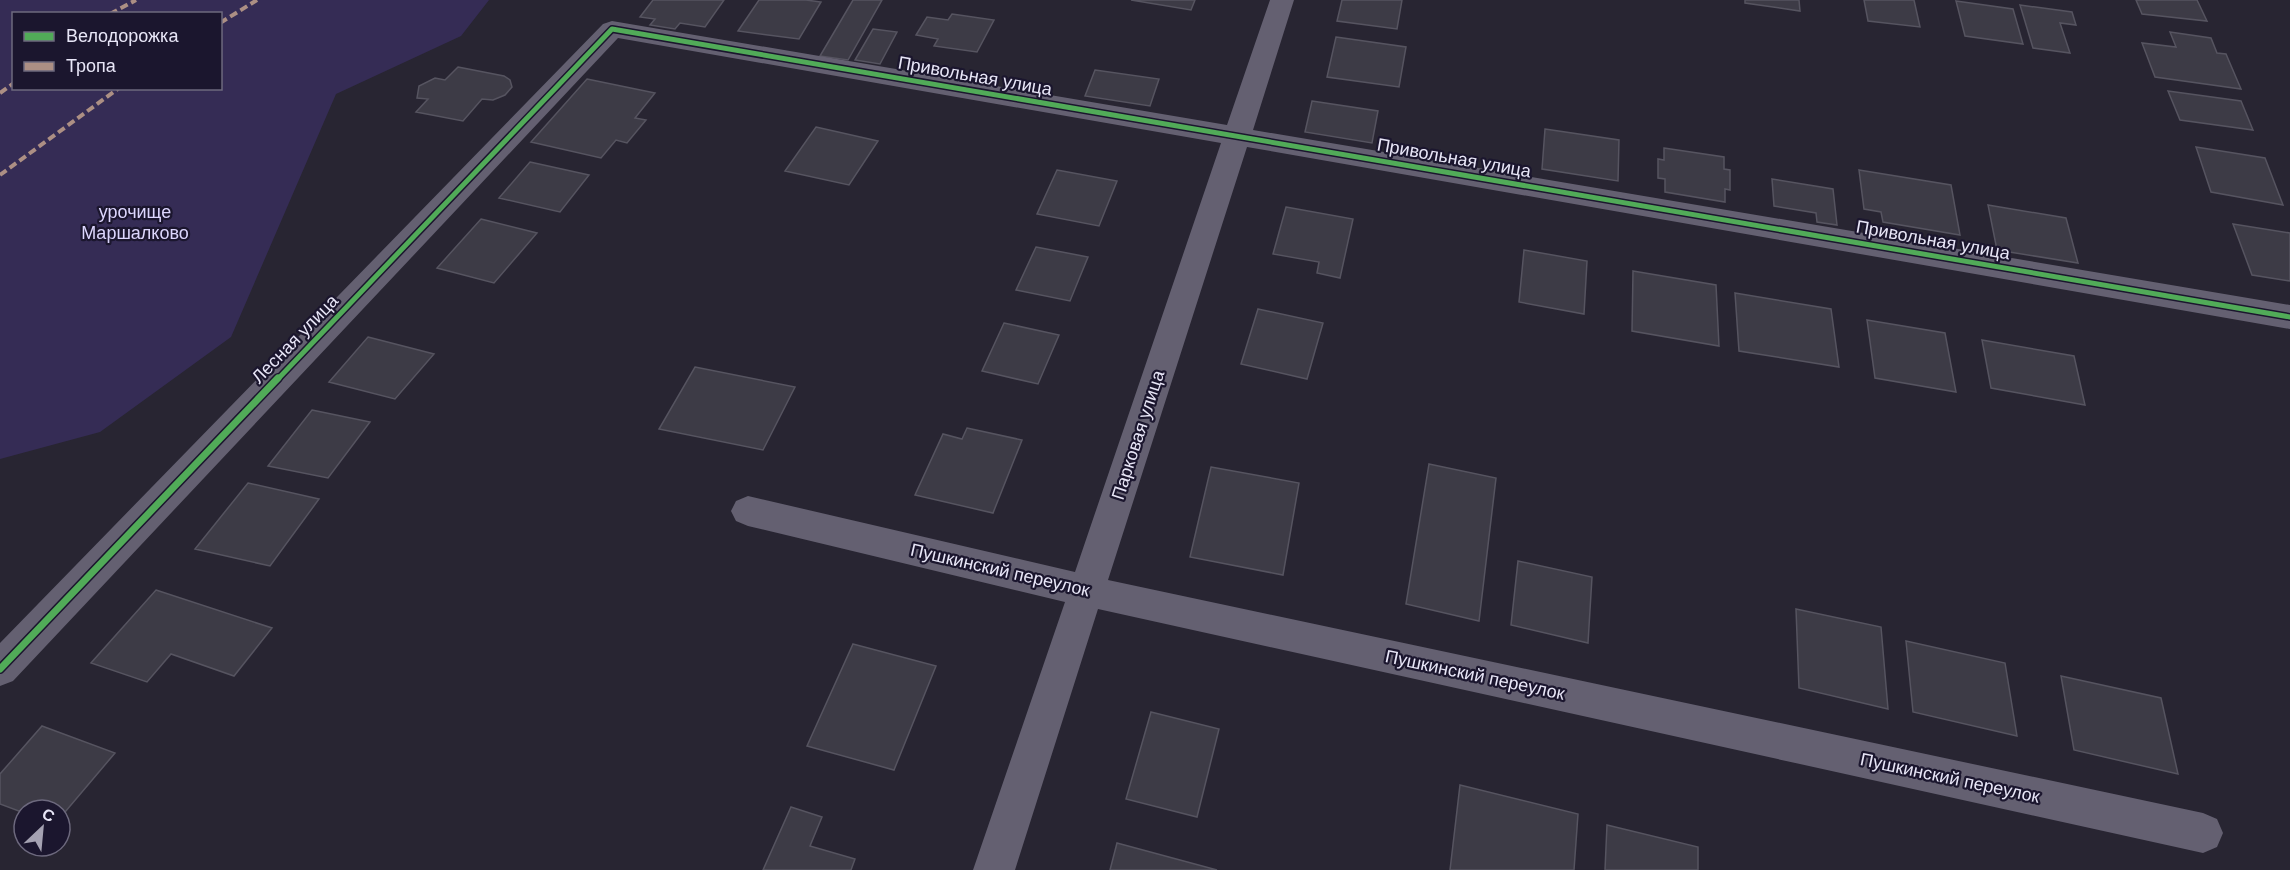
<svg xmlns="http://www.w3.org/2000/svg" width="2290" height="870" font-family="Helvetica,sans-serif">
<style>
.green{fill:#352c55;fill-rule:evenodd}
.building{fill:#3d3b46;stroke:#565460;stroke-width:1.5}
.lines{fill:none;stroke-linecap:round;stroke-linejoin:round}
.minor{fill:#646071;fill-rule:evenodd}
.quiet{stroke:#ac8f84;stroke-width:4;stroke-dasharray:8 4;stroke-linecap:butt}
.cycleway-far1-casing{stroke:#1b162e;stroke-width:8}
.cycleway-casing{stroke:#1b162e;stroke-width:10}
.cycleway-far1{stroke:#51ab58;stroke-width:5}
.cycleway{stroke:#51ab58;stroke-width:7}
.labels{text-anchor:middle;stroke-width:4.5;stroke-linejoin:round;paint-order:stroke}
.street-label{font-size:18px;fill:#e8e6f7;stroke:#1b162e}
.park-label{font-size:18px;fill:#dcd6fd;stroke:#1b162e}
</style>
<rect width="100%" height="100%" fill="#282532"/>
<path class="green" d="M0,0h489l-28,36 -125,58 -105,243 -131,95 -100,27zM14,14h206v74h-206z"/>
<path class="building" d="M653,0h71l-19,27 -25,-4 -5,6 -25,-4 5,-6 -15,-2z
M759,0h47l15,2 -22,37 -61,-8z
M853,0h29l-34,60 -28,-4z
M1131,0h64l-4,10z
M1342,0h60l-5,29 -60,-8z
M1745,0h54l1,11 -55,-8z
M1864,0h50l6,27 -52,-6z
M2136,0h61l10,21 -65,-7z
M1956,1l57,8 10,35 -58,-8z
M2020,5l52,7 4,13 -16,-2 10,30 -37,-5z
M952,14l42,6 -17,32 -43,-6 4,-7 -22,-4 11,-18 21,3z
M873,29l24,3 -17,32 -25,-4z
M2170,32l41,6 6,15 9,1 15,35 -86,-12 -13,-34 34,4z
M1336,37l70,10 -7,40 -72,-10z
M458,67l46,9 6,4 2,7 -7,8 -12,5 -11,-1 -19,22 -47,-9 12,-13 -11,-1 2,-12 16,-8 10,2z
M1095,70l64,9 -9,27 -65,-10z
M587,79l68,14 -20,25 11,2 -19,23 -11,-3 -15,18 -70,-16z
M2168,91l73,10 12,29 -73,-10z
M1312,101l66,10 -6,32 -67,-11z
M816,127l62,14 -29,44 -64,-14z
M1545,129l74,11 -1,41 -76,-12z
M2196,147l69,11 18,47 -72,-13z
M1664,148l60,9v12l6,1v20l-5,-1v13l-60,-10v-13l-7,-1v-19l6,1z
M530,162l59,13 -29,37 -61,-14z
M1057,170l60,11 -18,45 -62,-12z
M1859,170l92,15 9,50 -77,-13 -2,-10 -17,-3z
M1772,179l61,10 4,36 -20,-3 -1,-9 -42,-7z
M1988,205l78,13 12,45 -81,-13z
M1286,207l67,12 -13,59 -23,-5 2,-11 -46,-8z
M481,219l56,14 -43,50 -57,-15z
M2233,224l57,9v48l-38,-6z
M1036,247l52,10 -18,44 -54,-11z
M1524,250l63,11 -3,53 -65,-12z
M1633,271l83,14 3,61 -87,-15z
M1735,293l96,16 8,58 -100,-16z
M1258,309l65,14 -16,56 -66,-15z
M1867,320l78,13 11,59 -81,-14z
M1004,323l55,12 -21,49 -56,-13z
M368,337l66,17 -39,45 -66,-17z
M1982,340l92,16 11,49 -94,-17z
M695,367l100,20 -32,63 -104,-21z
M312,410l58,12 -42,56 -60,-12z
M967,428l55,12 -29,73 -78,-18 28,-61 19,5z
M1429,464l67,14 -17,143 -73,-17z
M1211,467l88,16 -16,92 -93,-18z
M248,483l71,16 -49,67 -75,-17z
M1518,561l74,16 -4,66 -77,-18z
M156,590l116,38 -38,48 -63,-22 -24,28 -56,-19z
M1796,609l85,18 7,82 -89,-21z
M1906,641l99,22 12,73 -104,-24z
M853,644l83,22 -42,104 -87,-24z
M2061,676l100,22 17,76 -104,-24z
M1151,712l68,17 -22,88 -71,-18z
M42,726l73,27 -55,65v-8h-36v3l-24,-9v-30z
M1460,785l118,29 -4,56h-124z
M791,807l31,10 -12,29 45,13 -4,11h-88z
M1607,825l91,22v23h-93z
M1117,843l100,27h-107z"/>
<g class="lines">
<path class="minor" d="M1270,0h24l-41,130 1037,175v24l-1043,-182 -139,433 1095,233 14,6 6,14 -6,14 -14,6 -1105,-244 -83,261h-42l92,-268 -317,-76 -12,-5 -5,-10 5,-10 12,-5 327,76 146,-429 -603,-105 -605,643 -13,5v-43l603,-619 9,-3 615,104z"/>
<path class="quiet" d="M110,14l26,-14
M220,23l37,-23
M0,93l14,-10
M0,175l119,-87"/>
<g class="cycleway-far1-casing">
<path id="cycleway-far1" d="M277,380l335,-351 1678,288"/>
</g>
<g class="cycleway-casing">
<path id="cycleway" d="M0,669l278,-291"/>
</g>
<use href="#cycleway-far1" class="cycleway-far1"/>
<use href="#cycleway" class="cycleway"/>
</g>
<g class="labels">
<g class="street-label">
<text transform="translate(975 76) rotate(10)" y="6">Привольная улица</text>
<text transform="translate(1454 158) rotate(10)" y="6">Привольная улица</text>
<text transform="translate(1933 240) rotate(10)" y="6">Привольная улица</text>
<text transform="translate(295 339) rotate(-46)" y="6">Лесная улица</text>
<text transform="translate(1138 435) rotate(-72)" y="6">Парковая улица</text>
<text transform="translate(1000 570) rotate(13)" y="6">Пушкинский переулок</text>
<text transform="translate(1475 675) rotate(12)" y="6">Пушкинский переулок</text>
<text transform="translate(1950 778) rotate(12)" y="6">Пушкинский переулок</text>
</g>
<g class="park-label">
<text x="135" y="218">урочище<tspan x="135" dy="21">Маршалково</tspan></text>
</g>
</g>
<rect x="12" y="12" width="210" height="78" fill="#1b162e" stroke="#6d697e" stroke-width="1.5"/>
<rect x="24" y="32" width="30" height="9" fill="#51ab58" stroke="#6d697e" stroke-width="1.5"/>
<text x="66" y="42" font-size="18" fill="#e8e6f7">Велодорожка</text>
<rect x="24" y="62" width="30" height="9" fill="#ac8f84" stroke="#6d697e" stroke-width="1.5"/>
<text x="66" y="72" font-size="18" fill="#e8e6f7">Тропа</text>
<g transform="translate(42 828) rotate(26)"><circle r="28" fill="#1b162e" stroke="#6d697e" stroke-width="1.5"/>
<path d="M0-4.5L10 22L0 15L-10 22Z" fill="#a5a2b2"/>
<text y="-9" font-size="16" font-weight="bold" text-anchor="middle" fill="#e8e6f7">С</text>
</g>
</svg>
